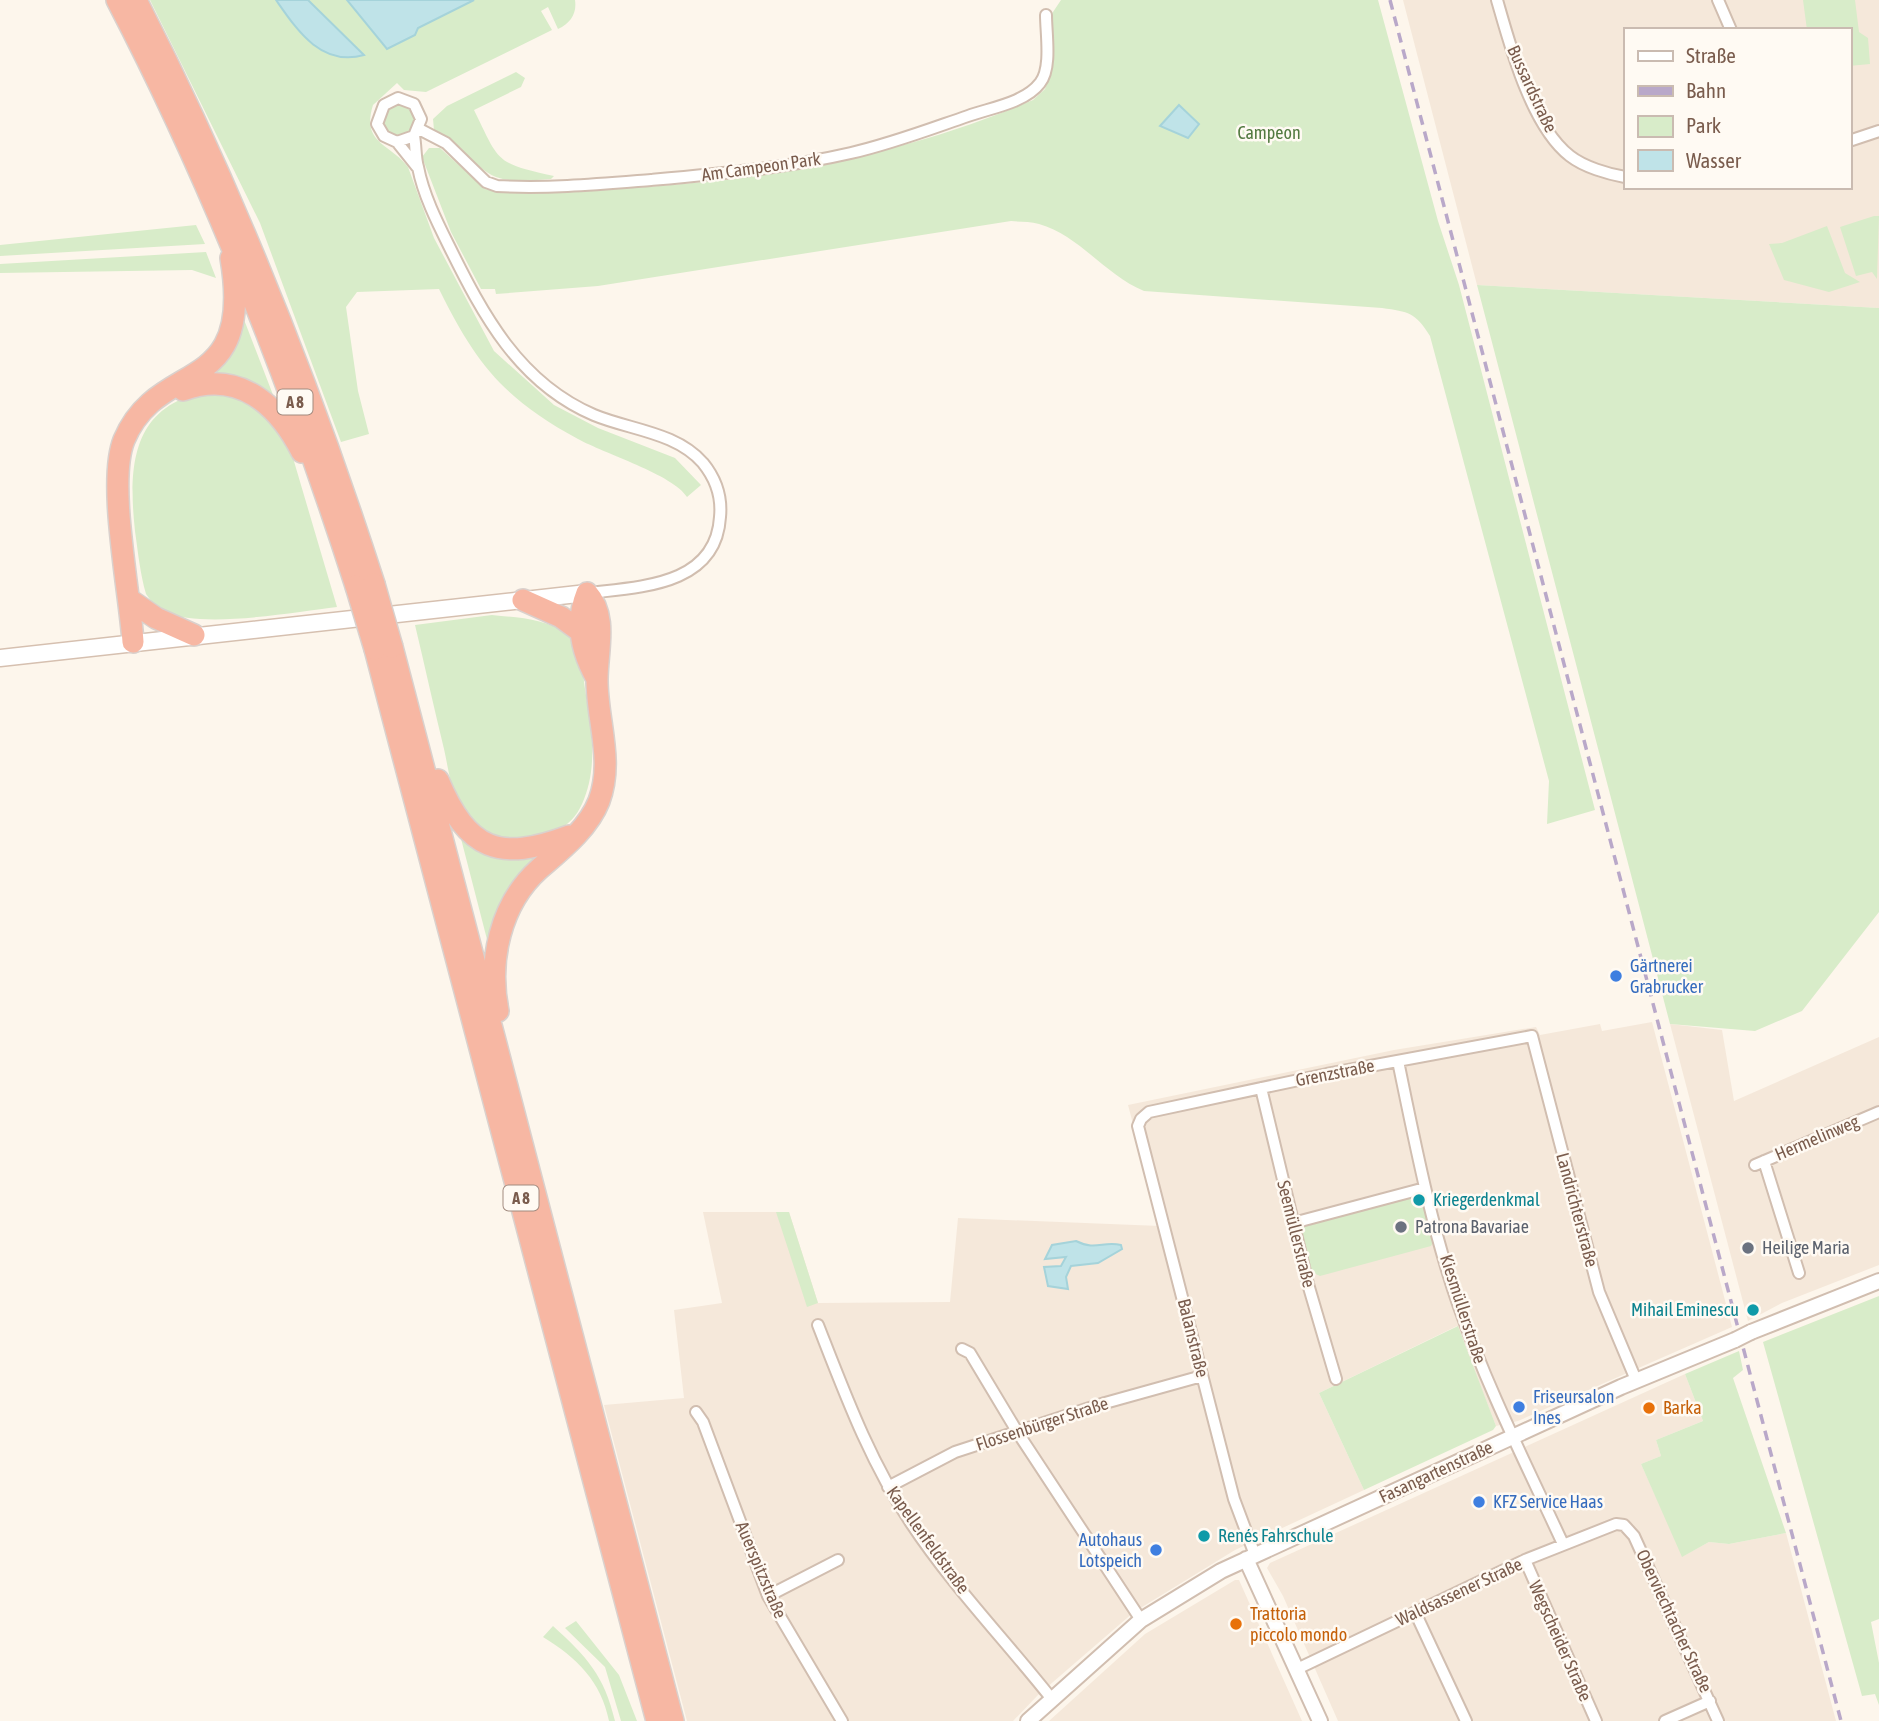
<svg xmlns="http://www.w3.org/2000/svg" width="1879" height="1721" font-family="'Asap Condensed',sans-serif">
<style>
.residential{fill:#f5e8da;fill-rule:evenodd}
.green{fill:#d8ecc9}
.water{fill:#bfe3e8;stroke:#a5d3da;stroke-width:2}
.lines{fill:none;stroke-linecap:round;stroke-linejoin:round}
.minor-casing{stroke:#d1beb0;stroke-width:14}
.tertiary-casing{stroke:#d1beb0;stroke-width:18}
.secondary-casing{stroke:#d6c0b0;stroke-width:19}
.motorway-casing{stroke:#dad1cd;stroke-width:24}
.minor{stroke:#fff;stroke-width:10}
.tertiary{stroke:#fff;stroke-width:14}
.secondary{stroke:#fff;stroke-width:16}
.motorway{stroke:#f7b7a3;stroke-width:21}
.rail{stroke:#b9a8c9;stroke-width:3.5;stroke-dasharray:10 7;stroke-linecap:butt}
.tertiary-bridge-casing{stroke:#d1beb0;stroke-width:18;stroke-linecap:butt}
.motorway-bridge-casing{stroke:#dad1cd;stroke-width:24;stroke-linecap:butt}
.tertiary-bridge{stroke:#fff;stroke-width:14}
.motorway-bridge{stroke:#f7b7a3;stroke-width:21}
.shop-dot{fill:#3f7fe0;stroke:#fffaf3;stroke-width:2.5}
.culture-dot{fill:#0f9aa8;stroke:#fffaf3;stroke-width:2.5}
.worship-dot{fill:#6b7280;stroke:#fffaf3;stroke-width:2.5}
.food-dot{fill:#e8710a;stroke:#fffaf3;stroke-width:2.5}
.labels{text-anchor:middle;stroke-width:5;stroke-linejoin:round;paint-order:stroke}
.shield{fill:#fffaf3;stroke:#a28b7f;stroke-width:2}
.shield-label{font-size:16px;font-weight:bold;fill:#7a5c4d}
.street-label{font-size:18px;fill:#7a5c4d;stroke:#fffaf3}
.park-label{font-size:18px;fill:#537a41;stroke:#fffaf3}
.shop-label{font-size:18px;fill:#366cbe;stroke:#fffaf3;text-anchor:start}
.culture-label{font-size:18px;fill:#0d838f;stroke:#fffaf3;text-anchor:start}
.worship-label{font-size:18px;fill:#5b616d;stroke:#fffaf3;text-anchor:start}
.food-label{font-size:18px;fill:#c56008;stroke:#fffaf3;text-anchor:start}
</style>
<rect width="100%" height="100%" fill="#fdf6ec"/>
<path class="residential" d="M1403,0h476v308l-402,-23zM1625,30h224v157h-224z
M1652,1022l80,305 -214,94 -22,5 -39,-100 -138,67 45,97 -129,60 -101,62 -96,83 -25,26h-326l-83,-316 80,-7 -10,-88 48,-7 -19,-91h86l29,91 132,-1 8,-84 202,8 -32,-121 266,-55 142,-23 4,8 60,-11 2,7z
M1670,1024l52,6 12,71 145,-64v228l-97,38 -34,18z
M1685,1374l18,47 -47,19 5,16 -20,8 42,92 26,-14 20,2 57,-11 50,188h-498l-55,-125 -16,-28 3,-5z
M1235,1580h4l63,141h-253l96,-87z"/>
<path class="green" d="M150,0h425c2,13 -4,23 -17,29l-10,-22 -7,4 11,19 -126,62 -22,-2 -7,-7 -24,22c-12,39 17,38 35,62l26,71 60,113 60,54 44,23 77,30 26,27 -14,12c-13,-22 -84,-44 -109,-58 -74,-40 -102,-75 -139,-150l-82,3 -11,15 12,84 11,43 -28,8 -81,-219z
M1061,0h317l60,221 21,64 136,525 -48,14 2,-43 -119,-445c-15,-24 -21,-24 -48,-28l-238,-17c-39,-16 -65,-56 -105,-67 -9,-3 -19,-2 -28,-3l-413,65 -102,8 -1,-5h-14l-30,-57 -29,-75 7,-9h11l45,41 18,4c180,-2 363,-21 530,-93l12,-11 4,-12 2,-62z
M1803,0h52l4,32 9,6 2,26 -21,2v-36h-42z
M516,72l9,6 -4,9 -47,23c26,53 21,53 80,66l-3,3c-17,1 -38,4 -55,-2 -24,-10 -36,-38 -62,-47l-1,-11 14,-13z
M382 120a17 17 0 1 1 34 0a17 17 0 1 1-34 0Z
M1874,216h5l-2,63 -5,-7 -16,4 -16,-49z
M196,225l9,19 -205,12v-11z
M1827,226l18,47 15,9 -31,10 -45,-12 -15,-36 13,-1z
M206,252l10,26 -24,-8 -192,3v-9z
M1477,285l402,23v604l-77,99 -47,20 -85,-7z
M243,317l32,83 -70,-23z
M221,390l34,14 33,37 49,166c-42,5 -134,22 -172,5 -9,-4 -13,-10 -19,-18 -6,-21 -8,-42 -11,-63 -8,-73 0,-133 86,-141z
M492,615c27,3 54,3 76,20 13,10 15,38 17,54 6,39 14,77 -3,115 -21,48 -98,46 -123,2 -8,-16 -11,-39 -15,-57 -10,-41 -19,-82 -29,-124z
M458,827l92,26 -60,98z
M1417,1194l5,1 13,44 -4,7 -111,30 -11,-5 -11,-39 4,-8z
M776,1212h13l29,91 -11,4z
M1879,1296v323l-8,3 8,41v42l-4,-11 -13,2 -99,-354z
M1458,1326l38,100 -3,4 -129,60 -45,-97z
M1739,1351l4,19 -10,8 53,155 -57,11 -20,-2 -27,15 -41,-93 20,-8 -5,-16 47,-19 -18,-47z
M576,1621l43,54 18,46h-16l-16,-54 -40,-39z
M553,1626c34,31 51,49 62,95h-6c-8,-40 -32,-63 -66,-84z"/>
<path class="water" d="M276,0h32l56,55c-43,12 -67,-25 -88,-55z
M347,0h127l-56,28 -3,7 -28,14z
M1179,105l20,19 -11,14 -28,-12z
M1076,1241c20,10 26,0 45,4l1,4 -24,14 -27,3 -5,11 2,12 -20,-3 -4,-19 17,-1 5,-9 -21,2 7,-14z"/>
<g class="lines">
<g class="minor-casing">
<path id="minor" d="M1497,0c13,45 34,126 73,156 14,11 38,18 55,21
M1718,0l13,30
M419,129l27,14 40,39 11,4c51,3 104,-2 154,-6 67,-6 135,-12 200,-27 40,-9 79,-24 117,-37 22,-8 57,-13 72,-33 12,-15 6,-49 6,-68
M414,136c2,10 1,21 4,31 5,27 19,55 31,79 34,69 70,137 145,169 36,15 82,17 109,48 13,16 19,34 17,54 -4,69 -81,70 -132,76
M1849,141l30,-10
M397,142l17,-6 7,-17 -7,-15 -16,-6 -14,7 -7,19 7,12 13,6 20,25
M1398,1061c17,82 33,165 60,243 29,83 68,160 105,240
M1261,1088l47,196 28,95
M1764,1161l35,112
M1755,1165l124,-53
M1293,1223l132,-35
M818,1325c27,69 52,137 93,198 41,62 94,117 140,175
M962,1349l8,4 48,80 123,187
M696,1412l7,10 65,174 74,125
M888,1487l67,-35 150,-49 97,-27
M1255,1555l-21,-56 -96,-373 3,-7 8,-7 178,-38 205,-38 67,256 37,88
M1525,1560l71,161
M768,1596l70,-36
M1415,1612l51,109
M1297,1669l228,-109 91,-36 8,1 10,11 84,185
M1665,1721l45,-20"/>
</g>
<g class="tertiary-casing">
<path id="tertiary" d="M1751,1332l128,-51
M1246,1559l74,162
M1028,1721l113,-101 80,-49 400,-184 114,-47"/>
</g>
<g class="secondary-casing">
<path id="secondary" d="M0,658l587,-65"/>
</g>
<g class="motorway-casing">
<path id="motorway" d="M117,0c98,188 174,384 239,586
M136,0c96,188 173,382 238,584
M183,390c56,-21 95,15 119,62
M130,600l26,18 38,17
M523,600l38,17 19,14
M133,642c-3,-49 -26,-160 -9,-202 35,-84 131,-40 107,-182
M392,647l281,1074
M375,649l282,1072
M438,780c30,71 61,82 131,56
M498,1011c-10,-50 2,-107 41,-142 22,-19 49,-40 60,-68 15,-40 -2,-80 -2,-121 0,-29 11,-64 -10,-87 -12,30 -6,58 10,86"/>
</g>
<use href="#minor" class="minor"/>
<use href="#tertiary" class="tertiary"/>
<use href="#secondary" class="secondary"/>
<use href="#motorway" class="motorway"/>
<path class="rail" d="M1390,0l451,1721"/>
<g class="tertiary-bridge-casing">
<path id="tertiary-bridge" d="M1735,1340l16,-8"/>
</g>
<g class="motorway-bridge-casing">
<path id="motorway-bridge" d="M374,584l18,63
M356,586l19,63"/>
</g>
<use href="#tertiary-bridge" class="tertiary-bridge"/>
<use href="#motorway-bridge" class="motorway-bridge"/>
</g>
<g class="shop-dot">
<circle cx="1616" cy="976" r="7"/>
<circle cx="1519" cy="1407" r="7"/>
<circle cx="1479" cy="1502" r="7"/>
<circle cx="1156" cy="1550" r="7"/>
</g>
<g class="culture-dot">
<circle cx="1419" cy="1200" r="7"/>
<circle cx="1753" cy="1310" r="7"/>
<circle cx="1204" cy="1536" r="7"/>
</g>
<g class="worship-dot">
<circle cx="1401" cy="1227" r="7"/>
<circle cx="1748" cy="1248" r="7"/>
</g>
<g class="food-dot">
<circle cx="1649" cy="1408" r="7"/>
<circle cx="1236" cy="1624" r="7"/>
</g>
<g class="labels">
<g class="shield">
<rect x="277.5" y="389.5" width="35" height="25" rx="5"/>
<rect x="503.5" y="1185.5" width="35" height="25" rx="5"/>
</g>
<g class="shield-label">
<text x="295" y="408">A 8</text>
<text x="521" y="1204">A 8</text>
</g>
<g class="street-label">
<text transform="translate(1532 89) rotate(65)" y="6">Bussardstraße</text>
<text transform="translate(761 167) rotate(-8)" y="6">Am Campeon Park</text>
<text transform="translate(1335 1073) rotate(-11)" y="6">Grenzstraße</text>
<text transform="translate(1817 1138) rotate(-23)" y="6">Hermelinweg</text>
<text transform="translate(1577 1210) rotate(75)" y="6">Landrichterstraße</text>
<text transform="translate(1296 1234) rotate(76)" y="6">Seemüllerstraße</text>
<text transform="translate(1463 1309) rotate(72)" y="6">Kiesmüllerstraße</text>
<text transform="translate(1193 1338) rotate(76)" y="6">Balanstraße</text>
<text transform="translate(1042 1424) rotate(-18)" y="6">Flossenbürger Straße</text>
<text transform="translate(1436 1472) rotate(-25)" y="6">Fasangartenstraße</text>
<text transform="translate(928 1540) rotate(54)" y="6">Kapellenfeldstraße</text>
<text transform="translate(761 1570) rotate(67)" y="6">Auerspitzstraße</text>
<text transform="translate(1459 1592) rotate(-25)" y="6">Waldsassener Straße</text>
<text transform="translate(1674 1621) rotate(65)" y="6">Oberviechtacher Straße</text>
<text transform="translate(1560 1641) rotate(66)" y="6">Wegscheider Straße</text>
</g>
<g class="park-label">
<text x="1269" y="139">Campeon</text>
</g>
<g class="shop-label">
<text x="1630" y="972">Gärtnerei<tspan x="1630" dy="21">Grabrucker</tspan></text>
<text x="1533" y="1403">Friseursalon<tspan x="1533" dy="21">Ines</tspan></text>
<text x="1493" y="1508">KFZ Service Haas</text>
<text x="1142" y="1546" text-anchor="end">Autohaus<tspan x="1142" dy="21">Lotspeich</tspan></text>
</g>
<g class="culture-label">
<text x="1433" y="1206">Kriegerdenkmal</text>
<text x="1739" y="1316" text-anchor="end">Mihail Eminescu</text>
<text x="1218" y="1542">Renés Fahrschule</text>
</g>
<g class="worship-label">
<text x="1415" y="1233">Patrona Bavariae</text>
<text x="1762" y="1254">Heilige Maria</text>
</g>
<g class="food-label">
<text x="1663" y="1414">Barka</text>
<text x="1250" y="1620">Trattoria<tspan x="1250" dy="21">piccolo mondo</tspan></text>
</g>
</g>
<rect x="1624" y="28" width="228" height="161" fill="#fffaf3" stroke="#cabbb1" stroke-width="2"/>
<rect x="1638" y="51" width="35" height="10" fill="#ffffff" stroke="#cabbb1" stroke-width="2"/>
<text x="1686" y="63" font-size="21" fill="#7a5c4d">Straße</text>
<rect x="1638" y="86" width="35" height="10" fill="#b9a8c9" stroke="#cabbb1" stroke-width="2"/>
<text x="1686" y="98" font-size="21" fill="#7a5c4d">Bahn</text>
<rect x="1638" y="116" width="35" height="21" fill="#d8ecc9" stroke="#cabbb1" stroke-width="2"/>
<text x="1686" y="133" font-size="21" fill="#7a5c4d">Park</text>
<rect x="1638" y="150" width="35" height="21" fill="#bfe3e8" stroke="#cabbb1" stroke-width="2"/>
<text x="1686" y="168" font-size="21" fill="#7a5c4d">Wasser</text>
</svg>
